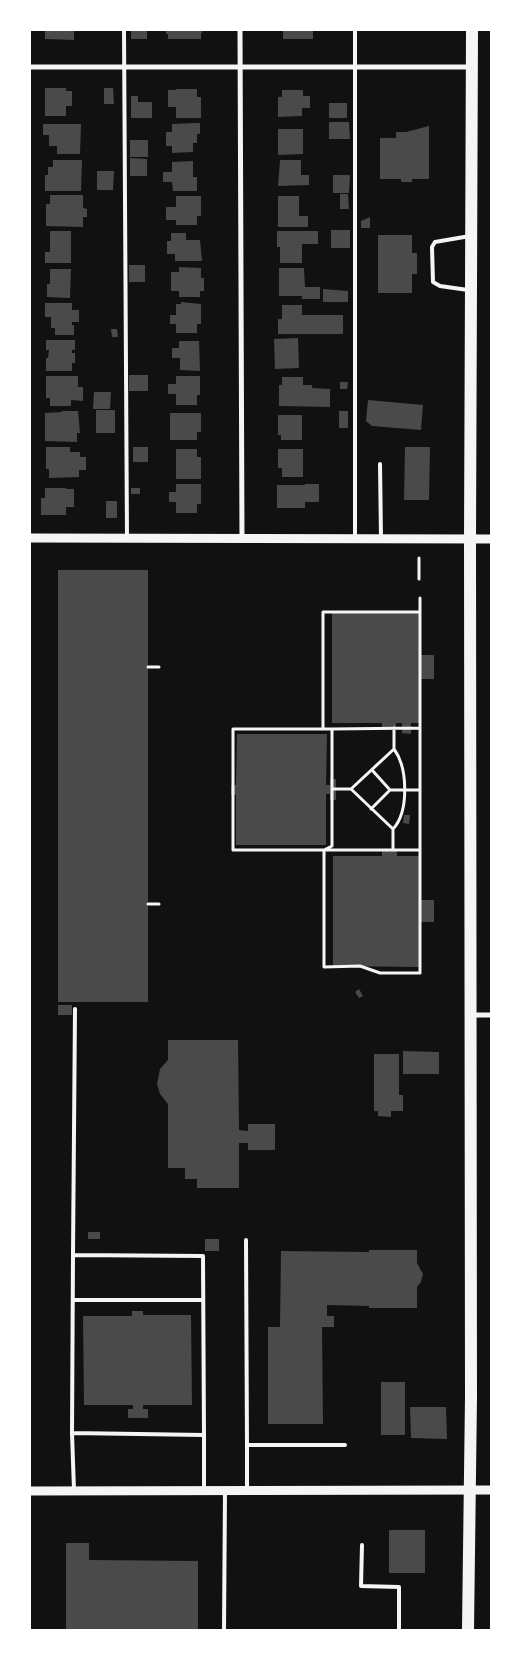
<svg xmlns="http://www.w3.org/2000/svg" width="521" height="1660" font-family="'DejaVu Sans',sans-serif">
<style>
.building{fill:#4a4a4a}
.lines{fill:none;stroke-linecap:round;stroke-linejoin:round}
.path{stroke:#f5f5f5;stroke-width:3}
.service{stroke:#f5f5f5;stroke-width:4}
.minor{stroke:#f5f5f5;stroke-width:5}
.tertiary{stroke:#f5f5f5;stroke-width:9}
.primary{stroke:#f5f5f5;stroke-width:12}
</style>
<rect width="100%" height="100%" fill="#111"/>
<path class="building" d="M45,30h29v10l-29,-1z
M131,30h16v9h-16z
M166,30h36v3h-1v6h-33v-5h-2z
M283,30h30v9h-30z
M45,88h21v3h6v15h-6v10h-21z
M104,88h9l1,16h-10z
M176,89h21v8h4v21h-25v-11h-8v-17h8z
M282,90h21v6h7v12h-8v8l-24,1v-20h4z
M131,96h7v6h14v16h-21z
M329,103h18v15h-18z
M329,122h20l1,17h-21z
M196,123h4v11h-3v9h-4v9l-21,1v-7h-6v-14h6v-8z
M43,124h38l-1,30h-23v-8h-8v-11h-6z
M429,126v53h-17v3h-11v-3h-21v-41h16v-6h10z
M278,129h25v25l-25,1z
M130,140h18v17h-18z
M130,158l17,1v17h-17z
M53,160h29l-1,31h-36v-16h3v-8h5z
M280,160h21v15h8v10l-31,1z
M193,161v16h4v14h-24l-1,-9h-9v-10h9v-10z
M97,171h17l-1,19h-16z
M333,175h17l-1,18h-16z
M340,194h8l1,15h-9z
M50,195h33v13l4,1v8h-4v10l-37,-1v-22h4z
M176,196h25v20h-4v9h-21v-5h-10v-13h10z
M278,196h21v20h9v11h-30z
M370,217v11h-9v-7z
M331,230h19v18h-19z
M50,231h21v32h-26v-11h5z
M277,231h41v13h-16v19h-22v-16h-3z
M171,233h15v7h14l2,21h-27v-7h-8v-13h4z
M378,235h34v18h5v21h-5v19h-34z
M129,265h16v17h-16z
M179,267l22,1v10h3v13h-4v6h-21v-6h-8v-19h8z
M279,268h25l1,19h15v12h-18v-3h-23z
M50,269h21l-1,29 -23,-1v-13h3z
M323,289l25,2v11h-25z
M181,302l20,2v20h-4v9h-21v-9h-6v-9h6v-11h5z
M45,303h27v7h7v12h-7v3h2v10h-19v-7h-4v-11h-6z
M282,305h20v10h41v19h-65v-15h4z
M111,329h6l1,8h-6z
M298,338l1,30 -24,1 -1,-30z
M46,340h29v10h-3v3h3v10h-3v8h-26v-13h2l1,-8h-3z
M179,341h20l1,30 -20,-1v-12h-8v-10h7z
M129,375h19v16h-19z
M46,376h32v11h5v14l-12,-1v6h-21v-8h-4z
M176,376h24v19h-3v10h-21v-11h-8v-10h8z
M282,377h21v8h9v3l18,1v18l-51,-1v-21h3z
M340,382h8l-1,7h-7z
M94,392h17l-1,17h-17z
M368,400l55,5 -2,25 -49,-4 -6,-5z
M96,410h19v23h-19z
M62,411h16l2,22h-3v9l-32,-1v-28l17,-1z
M339,411h9v17h-9z
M170,413h31v19h-4v8h-27z
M278,415h24v25h-21v-5h-3z
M46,447h24v5h10v5h6v13h-7v7l-30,1v-9h-3z
M133,447h15v15h-15z
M405,447h25l-1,53h-25z
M176,449h21v8h4v22h-25z
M278,449h25v28h-21v-9h-4z
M176,484h25v20h-4v9h-21v-11h-7v-10h7z
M305,484h14v18h-14v6h-28v-23h28z
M45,488h21v1h8v18h-8v8h-25v-17h4z
M131,488h9v6h-9z
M106,501h11v17h-11z
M58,570h90v432h-90z
M332,612h87v43h15v24h-15v44h-8v11l-9,-1v-10h-6v5h-14v-5h-50z
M237,734h90l-1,51h4v-6h6v21h-6v-6h-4v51h-90v-50h-5v-10h5z
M404,815h6l-1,9 -6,-1z
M382,851h15v5h23v44h14v22h-14v45l-87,-1v-110h49z
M359,989l4,7 -4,2 -4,-6z
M58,1005h14v10h-14z
M168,1040h70l1,90 9,1v-7h27v26h-27v-7h-9v45h-42v-9h-12v-11h-17v-64l-8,-10 -3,-10 3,-15 8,-9z
M403,1051l36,1v22h-36z
M374,1054h25v41h4v16h-12v6l-13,-1v-5h-4z
M88,1232h12v7h-12z
M205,1239h14v12h-14z
M369,1250h48v13l6,11 -2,8 -4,5v21h-48v-2l-42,-1v11h7v11h-12l1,97h-55v-97h12l1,-76 88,1z
M132,1311h11v4h48l1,90h-49v4h5v9h-20v-9h5v-4h-49l-1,-89h49z
M381,1382h24v53h-24z
M410,1407h36l1,32 -36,-1z
M389,1530h36v43h-36z
M66,1543h23v17l109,1v69h-132z"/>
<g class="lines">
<path class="path" d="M419,558v21
M420,598c0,125 0,250 0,375h-40l-20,-7 -36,1v-117h96
M148,667h11
M394,728v21
M323,729v-117h97
M332,729h-99v121h91l8,-4v-117l88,-1
M332,789h19l42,40c16,-17 15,-61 1,-80l-43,40
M390,790h30
M371,809l19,-19 -18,-20
M393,829v21
M148,904h11"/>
<path class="service" d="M124,30l3,508
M468,290l-28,-4 -7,-4 -1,-35 3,-5 35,-6
M380,464l1,74
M355,538v-508
M246,1240l1,205
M73,1255l2,-246
M73,1300h130
M72,1433l1,-178 130,1 1,179
M74,1490l-2,-57 132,2v56
M247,1491v-46h98
M362,1545l-1,41 38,1v43
M224,1630l1,-139"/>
<path class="minor" d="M240,30l2,508
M30,67h442
M472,1015h19"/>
<path class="tertiary" d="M30,538l461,1
M30,1491l461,-1"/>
<path class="primary" d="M468,1630l3,-233 -1,-858 2,-509"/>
</g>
<rect width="521" height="1660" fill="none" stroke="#ffffff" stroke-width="62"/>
</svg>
